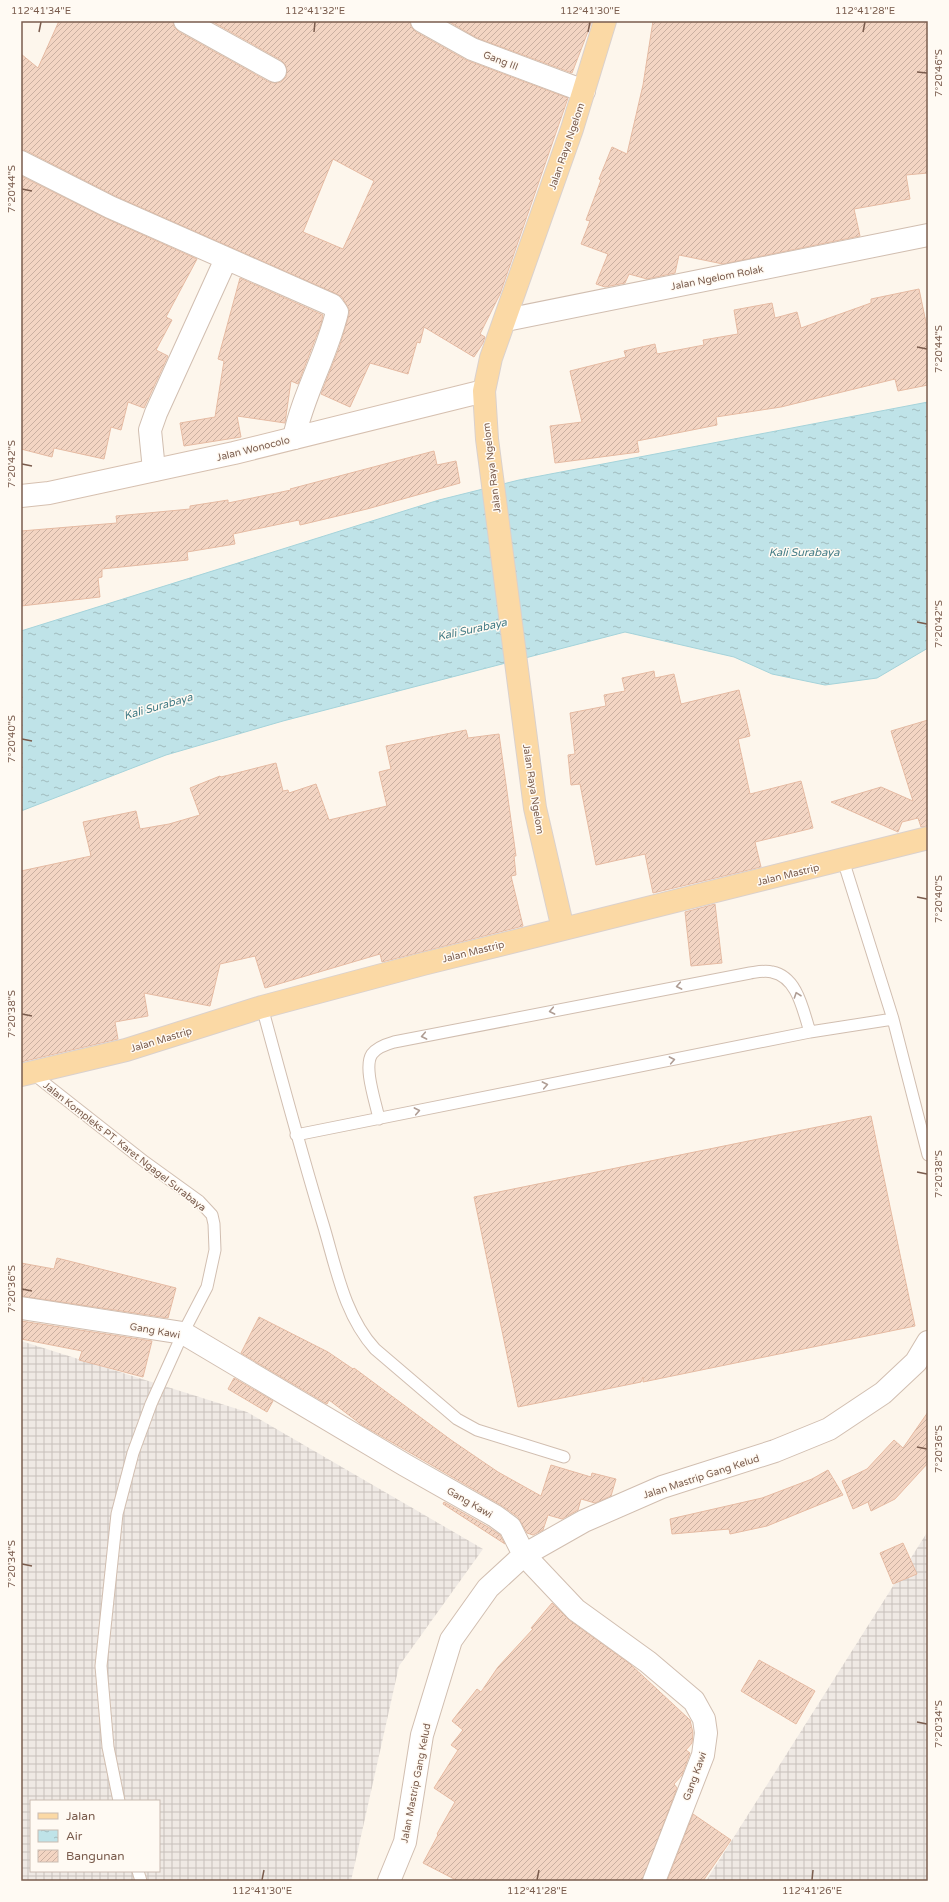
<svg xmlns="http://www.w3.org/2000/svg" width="949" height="1902" font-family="'Varela Round',sans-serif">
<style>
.industrial{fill:url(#industrial-grid);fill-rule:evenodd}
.water{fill:url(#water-ripples);stroke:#a5d3da}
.building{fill:url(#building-hatch);stroke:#e6bba3;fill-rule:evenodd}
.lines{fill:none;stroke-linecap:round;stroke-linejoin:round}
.service-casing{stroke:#d1beb0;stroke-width:13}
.minor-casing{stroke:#d1beb0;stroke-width:24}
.secondary-casing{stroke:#d6c0b0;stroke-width:24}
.primary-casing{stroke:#dad1cd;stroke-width:24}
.service{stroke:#fff;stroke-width:11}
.minor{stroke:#fff;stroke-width:22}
.secondary{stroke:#fff;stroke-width:22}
.primary{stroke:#fbd9a5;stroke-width:22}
.oneway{stroke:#af9d94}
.ticks{fill:none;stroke:#7a5c4d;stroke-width:1.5}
.labels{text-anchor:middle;stroke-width:3;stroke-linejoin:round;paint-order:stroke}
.street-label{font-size:10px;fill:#7a5c4d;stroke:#fffaf3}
.water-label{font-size:11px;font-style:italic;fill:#437c86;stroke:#fffaf3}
.neatline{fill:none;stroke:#7a5c4d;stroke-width:1.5}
.ticks-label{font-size:10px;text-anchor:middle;fill:#7a5c4d}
</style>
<defs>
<pattern id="industrial-grid" width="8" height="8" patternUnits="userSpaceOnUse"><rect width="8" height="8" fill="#efe9e4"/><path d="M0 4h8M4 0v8" fill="none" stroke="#c7c0bb"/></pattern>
<pattern id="water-ripples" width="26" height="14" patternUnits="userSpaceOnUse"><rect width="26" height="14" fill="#bfe3e8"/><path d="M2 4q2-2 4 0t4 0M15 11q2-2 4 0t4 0" fill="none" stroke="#a0bbbe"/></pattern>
<pattern id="building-hatch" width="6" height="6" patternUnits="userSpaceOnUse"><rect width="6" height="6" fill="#f3d5c3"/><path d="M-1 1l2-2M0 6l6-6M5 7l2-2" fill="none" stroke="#cab0a1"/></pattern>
</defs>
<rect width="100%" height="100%" fill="#fdf6ec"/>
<path class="industrial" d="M21,1341l226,71 236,137 -84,117 -48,215h-330zM31,1801h128v70h-128z
M928,1531v350h-222z"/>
<path class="water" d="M928,402v246l-51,30 -52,7 -53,-11 -38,-17 -109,-25 -342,89 -117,34 -145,56v-180l418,-131 80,-20z"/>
<path class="building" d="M59,21h114l1,6 5,5 90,50 6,1 6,-1 5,-5 1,-7 -2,-6 -4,-4 -70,-39h199l1,6 5,5 50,28 102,38 -68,196 -20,40 5,3 -2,6 -9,14 -50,-30 -4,16 -3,-1 -9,32 -38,-11 -20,44 -29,-13 18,-46 10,-33v-6l-7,-12 -5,-3 -222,-98 -88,-45 -6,-1v-96l17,14zM333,159l41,22 -31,68 -40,-17z
M448,21h144l-20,52 -95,-35z
M653,21h275v152l-22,2 4,24 -56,10 6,27 -137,28 -44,-9 -4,18 -28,6 -18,-5 -4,9 -20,4 -9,-3 12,-30 -27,-10 9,-23 -4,-1 15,-40 -2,-1 13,-32 15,7 16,-69z
M21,176l84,42 92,41 -31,58 6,3 -16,30 12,6 -24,52 -16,-6 -7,28 -10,-3 -7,32 -50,-11 -2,9 -31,-8z
M240,278l83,37 -2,9 -23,60 -7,-3 -6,42 -48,-7 4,21 -57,9 -4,-23 35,-6 9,-56 -6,-2z
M919,289l9,43v53l-30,6 -3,-12 -114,28 -65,10 1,8 -80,16 2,11 -84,11 -5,-37 32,-4 -12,-51 56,-14 -2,-6 31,-7 2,10 47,-9 -1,-5 35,-6 -4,-24 38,-7 3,15 22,-6 4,16 70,-25v-4z
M434,451l3,14 19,-4 4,22 -93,26 -67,16 -1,-5 -66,14 2,10 -48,8 1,8 -86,9v8l-4,1 2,19 -79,9v-75l96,-8 -1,-7 74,-7v-3l38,-6v3l63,-13 -1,-1z
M654,671l1,7 19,-4 7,30 58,-14 11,46 -12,3 12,55 51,-13 12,47 -58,14 6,25 -108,26 -8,-39 -49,11 -16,-81 -9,1 -3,-30 7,-1 -5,-41 36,-7 -2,-11 21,-4 -3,-13z
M928,720v106l-7,1 -3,-9 -16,4 -4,10 -67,-30 50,-15 32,14 -22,-70z
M466,730l2,8 31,-4 17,122h-2l2,19 -5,1 12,50 -141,36 -2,-8 -115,34 -10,-32 -35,8 -10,42 -66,-13 4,23 -33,6 3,17 -97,23v-191l70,-15 -8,-34 53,-11 4,18 29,-5 31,-9 -10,-27 30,-12 1,1 55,-14 7,28 5,-1 1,3 27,-9 13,36 58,-14 -8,-34 12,-3 -5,-23z
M715,904l7,59 -31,3 -6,-54z
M871,1116l44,210 -272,56v-5l-2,5 -123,25 -44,-210z
M57,1258l119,30 -8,30 -147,-22v-33l33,6z
M259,1317l69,35 25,17 1,-1 97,72 47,32 43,24 10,-31 40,12 1,-4 24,6 -5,17 -16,7 -14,-4 -3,11 -16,9 -14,-4 -5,15 -10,5 -6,-2 -9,-16 -17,-12 -139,-80 -33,-25 -2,4 -86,-51z
M21,1321l131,20 -9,36 -64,-17 3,-9 -61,-12z
M234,1378l39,23 -6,11 -39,-23z
M928,1412v51l-33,36 -24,12 -3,-9 -15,7 -11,-28 25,-12 27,-29 9,8z
M828,1470l15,25 -76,31 -37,8 -1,-5 -57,5 -2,-15 92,-21 50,-19z
M444,1502l44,25 12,8 5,9 -62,-40z
M903,1543l14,31 -24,10 -13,-31z
M552,1603l17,17 61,44 60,56 3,13 -1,10 -6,7 4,3 -8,22 -8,9 3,4 -35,93h-184l-35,-18 15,-28 -1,-1 18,-32 -21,-14 24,-38 -7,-5 12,-15 -11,-9 25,-32 4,3 17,-25 35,-38 -2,-1z
M759,1660l56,31 -19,33 -55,-33z
M693,1814l38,26 -28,41h-36z"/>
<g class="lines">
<g class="service-casing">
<path id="service" d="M843,860l50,159 35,136
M262,1007c20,73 39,145 61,217 13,43 21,91 52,125l82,70 20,11 87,27
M32,1073l113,89 54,39 13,14 2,9 1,26 -8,37 -24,46 -32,71 -18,49 -16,61 -16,152 7,81 11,54
M379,1119c-3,-16 -16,-52 -7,-65 5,-7 15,-10 22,-12l356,-69c7,-1 15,-3 22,-1 26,5 31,39 38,60
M296,1135l514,-103 83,-13
M138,1871l3,10"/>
</g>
<g class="minor-casing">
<path id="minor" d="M185,21l90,50
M422,21l50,28 112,42
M21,162l89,45 222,98 5,7c-10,43 -34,82 -43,126
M506,320l422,-85
M154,470l-4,-40 6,-17 70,-154
M21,1308l162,25 222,132 90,51 15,11 14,28 52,55 72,52 46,39 10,18 2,14 -3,22 -49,126
M389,1881l16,-39 17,-107 29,-95 37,-52 36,-33 60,-34 78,-34 113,-36 54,-22 54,-36 33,-31 12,-20"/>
</g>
<g class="secondary-casing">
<path id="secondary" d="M21,496l28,-3 185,-40 250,-62"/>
</g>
<g class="primary-casing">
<path id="primary" d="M563,929l-28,-121 -48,-369 -3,-48 7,-33 81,-229 33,-108
M21,1075l105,-25 136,-43 161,-43 505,-126"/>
</g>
<use href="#service" class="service"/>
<use href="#minor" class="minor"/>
<use href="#secondary" class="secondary"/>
<use href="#primary" class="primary"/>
</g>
<defs><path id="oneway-chevron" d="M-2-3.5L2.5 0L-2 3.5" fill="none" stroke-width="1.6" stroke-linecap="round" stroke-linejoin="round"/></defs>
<g class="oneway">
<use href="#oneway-chevron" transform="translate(679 986) rotate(169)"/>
<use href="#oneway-chevron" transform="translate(797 995) rotate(-109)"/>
<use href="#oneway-chevron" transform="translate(552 1011) rotate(169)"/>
<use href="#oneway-chevron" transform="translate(424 1036) rotate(169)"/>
<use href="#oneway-chevron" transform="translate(672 1060) rotate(-11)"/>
<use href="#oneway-chevron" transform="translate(545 1085) rotate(-11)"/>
<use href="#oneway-chevron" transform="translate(417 1111) rotate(-11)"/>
</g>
<path class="ticks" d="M39,32l2,-10M314,32l1,-10M588,32l2,-10M863,32l2,-10M917,72l10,1M22,189l10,2M917,347l10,2M22,464l10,2M917,622l10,2M22,739l10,2M917,897l10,2M22,1014l10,2M917,1172l10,2M22,1289l10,2M917,1447l10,2M22,1564l10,2M917,1722l10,2M262,1880l2,-10M537,1880l2,-10M812,1880l1,-10"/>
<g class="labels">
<g class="street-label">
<text transform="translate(501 60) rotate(21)" y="4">Gang III</text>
<text transform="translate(566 146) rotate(-71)" y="4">Jalan Raya Ngelom</text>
<text transform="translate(717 277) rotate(-11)" y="4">Jalan Ngelom Rolak</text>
<text transform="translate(253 448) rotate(-14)" y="4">Jalan Wonocolo</text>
<text transform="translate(491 468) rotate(-97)" y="4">Jalan Raya Ngelom</text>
<text transform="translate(534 789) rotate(81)" y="4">Jalan Raya Ngelom</text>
<text transform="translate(788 874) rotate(-14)" y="4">Jalan Mastrip</text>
<text transform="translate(473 951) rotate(-14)" y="4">Jalan Mastrip</text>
<text transform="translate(161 1039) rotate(-17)" y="4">Jalan Mastrip</text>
<text transform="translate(125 1146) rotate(38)" y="4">Jalan Kompleks PT. Karet Ngagel Surabaya</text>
<text transform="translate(155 1330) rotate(10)" y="4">Gang Kawi</text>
<text transform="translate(701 1476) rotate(-18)" y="4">Jalan Mastrip Gang Kelud</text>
<text transform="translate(470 1502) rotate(30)" y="4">Gang Kawi</text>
<text transform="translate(694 1776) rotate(-70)" y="4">Gang Kawi</text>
<text transform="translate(415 1783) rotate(-79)" y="4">Jalan Mastrip Gang Kelud</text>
</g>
<g class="water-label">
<text x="804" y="556">Kali Surabaya</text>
<text transform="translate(472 629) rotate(-12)" y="4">Kali Surabaya</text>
<text transform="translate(158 706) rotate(-16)" y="4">Kali Surabaya</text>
</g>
</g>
<rect width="949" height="1902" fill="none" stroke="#fffaf3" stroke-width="44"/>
<rect x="30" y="1800" width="130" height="72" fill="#fffaf3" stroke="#cabbb1"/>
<rect x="38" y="1813" width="20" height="6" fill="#fbd9a5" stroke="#cabbb1"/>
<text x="66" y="1820" font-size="12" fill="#7a5c4d">Jalan</text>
<rect x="38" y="1830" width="20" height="12" fill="url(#water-ripples)" stroke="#cabbb1"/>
<text x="66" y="1840" font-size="12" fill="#7a5c4d">Air</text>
<rect x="38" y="1850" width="20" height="12" fill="url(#building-hatch)" stroke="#cabbb1"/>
<text x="66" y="1860" font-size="12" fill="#7a5c4d">Bangunan</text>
<rect x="22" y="22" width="905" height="1858" class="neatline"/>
<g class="ticks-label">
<text x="41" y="14">112°41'34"E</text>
<text x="315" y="14">112°41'32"E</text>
<text x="590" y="14">112°41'30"E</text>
<text x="865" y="14">112°41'28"E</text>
<text transform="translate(938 73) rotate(-90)" y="4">7°20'46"S</text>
<text transform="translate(11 189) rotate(-90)" y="4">7°20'44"S</text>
<text transform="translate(938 349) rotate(-90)" y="4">7°20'44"S</text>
<text transform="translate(11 464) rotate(-90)" y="4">7°20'42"S</text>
<text transform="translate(938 624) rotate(-90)" y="4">7°20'42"S</text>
<text transform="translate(11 739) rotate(-90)" y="4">7°20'40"S</text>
<text transform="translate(938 899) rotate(-90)" y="4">7°20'40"S</text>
<text transform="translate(11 1014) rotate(-90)" y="4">7°20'38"S</text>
<text transform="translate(938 1174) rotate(-90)" y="4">7°20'38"S</text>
<text transform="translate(11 1289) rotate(-90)" y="4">7°20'36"S</text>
<text transform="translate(938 1449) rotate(-90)" y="4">7°20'36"S</text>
<text transform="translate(11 1564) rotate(-90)" y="4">7°20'34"S</text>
<text transform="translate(938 1724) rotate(-90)" y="4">7°20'34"S</text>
<text x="262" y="1894">112°41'30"E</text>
<text x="537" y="1894">112°41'28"E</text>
<text x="812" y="1894">112°41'26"E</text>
</g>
</svg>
